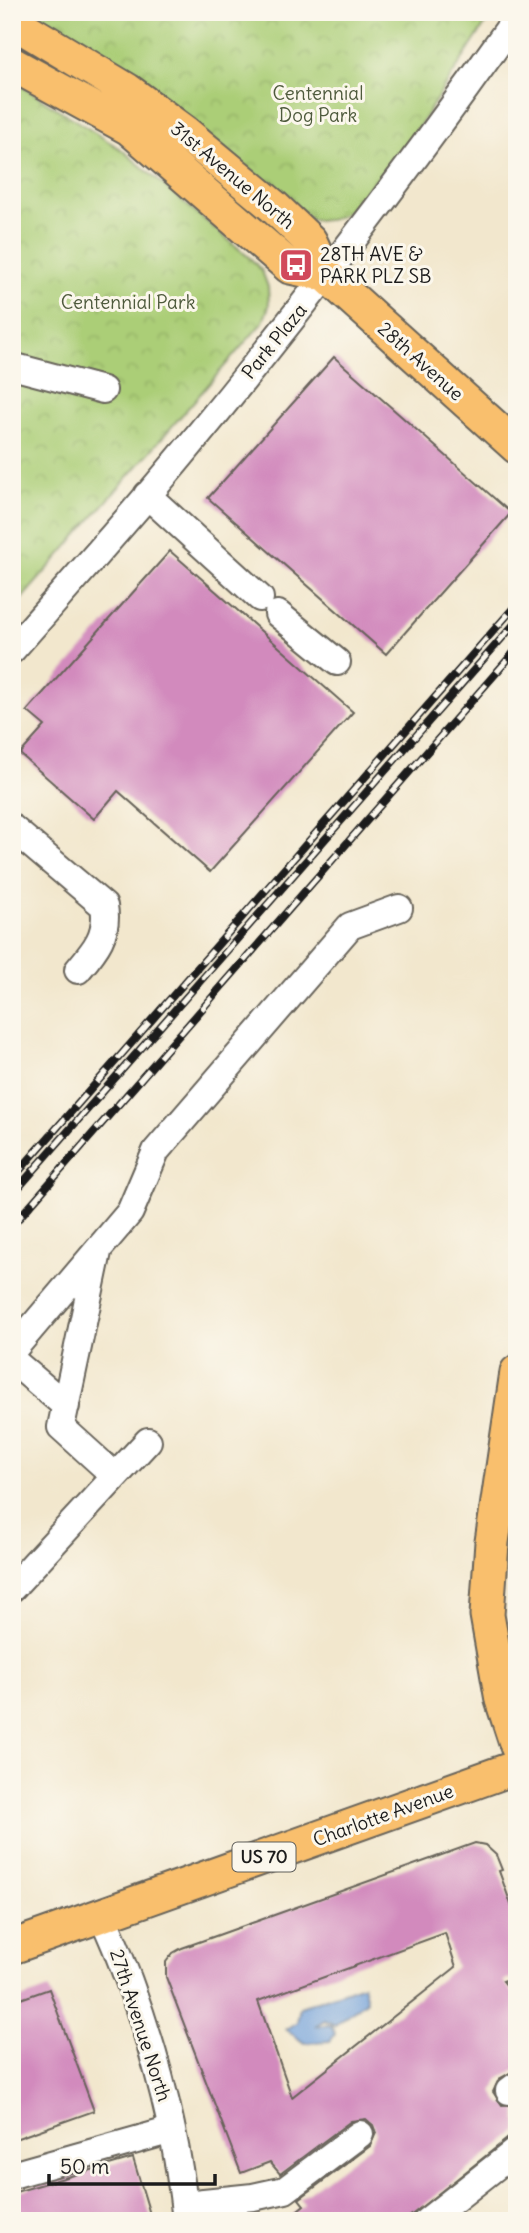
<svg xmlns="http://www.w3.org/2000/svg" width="529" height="2233" font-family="Delius,sans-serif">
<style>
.park{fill:url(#park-crowns);stroke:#64754a;stroke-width:2}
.water{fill:#6f9fd9;stroke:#465e7a;stroke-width:2}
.building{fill:#d28abd;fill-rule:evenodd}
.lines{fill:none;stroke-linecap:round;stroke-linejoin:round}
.minor-casing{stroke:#67635a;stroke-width:30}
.major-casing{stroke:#67635a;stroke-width:37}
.minor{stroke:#fff;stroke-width:26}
.major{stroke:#f9bf6d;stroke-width:33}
.rail-casing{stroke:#1c1c1c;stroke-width:8}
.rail{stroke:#fbf7ec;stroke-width:5;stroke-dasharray:16;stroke-linecap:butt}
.labels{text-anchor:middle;stroke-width:6;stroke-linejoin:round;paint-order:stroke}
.shield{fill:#fbf7ec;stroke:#5f5e5a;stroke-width:2}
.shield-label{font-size:18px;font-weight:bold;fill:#1c1c1c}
.park-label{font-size:19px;fill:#4e5a3c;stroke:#fbf7ec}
.street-label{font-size:19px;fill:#1c1c1c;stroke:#fbf7ec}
.poi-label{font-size:19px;fill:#1c1c1c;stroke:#fbf7ec;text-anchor:start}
</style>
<defs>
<pattern id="park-crowns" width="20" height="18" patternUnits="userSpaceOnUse" patternTransform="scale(1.75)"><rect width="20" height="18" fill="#abce77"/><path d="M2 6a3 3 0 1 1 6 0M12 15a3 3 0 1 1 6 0" fill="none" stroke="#93b066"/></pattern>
</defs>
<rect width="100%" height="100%" fill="#fbf7ec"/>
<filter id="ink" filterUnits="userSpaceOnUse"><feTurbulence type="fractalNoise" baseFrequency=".0143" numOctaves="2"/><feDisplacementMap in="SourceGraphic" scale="14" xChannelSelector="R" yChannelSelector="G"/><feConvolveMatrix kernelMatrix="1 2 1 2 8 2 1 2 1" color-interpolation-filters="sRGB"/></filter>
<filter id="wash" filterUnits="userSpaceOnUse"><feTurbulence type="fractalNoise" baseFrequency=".00686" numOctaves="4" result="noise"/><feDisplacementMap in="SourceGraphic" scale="28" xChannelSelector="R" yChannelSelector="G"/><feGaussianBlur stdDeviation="1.57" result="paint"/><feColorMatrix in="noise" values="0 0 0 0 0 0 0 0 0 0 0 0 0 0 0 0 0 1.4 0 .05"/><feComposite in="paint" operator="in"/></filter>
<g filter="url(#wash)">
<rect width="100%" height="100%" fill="#f2e7cd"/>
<path class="park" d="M30,12h463l-84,130 -62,70c-12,8 -21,10 -36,7l-171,-138z
M12,80l110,70 129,109 11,12 6,16 1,19 -6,16 -251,288z"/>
<path class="water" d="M363,1985l4,15 -32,25 -10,-5 -10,6 16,-1 4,9 -5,7 -26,2 -18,-14 11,-7 3,-15z"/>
<g id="blocks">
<path class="building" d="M334,357l177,156 -125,141 -178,-156z
M170,551l183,161 -143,160 -92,-81 -24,28 -74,-65 25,-28 -18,-15z
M475,1843l10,2 11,10 6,15 -3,1 18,50v55l-14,5 14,17v71l-18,10 -6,13 9,13 15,-1v27l-113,90h-120l20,-16 -5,-6 71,-53 6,-13 -3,-8 -7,-6 -15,2 -71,53 -10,-12 -29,11 -75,-196v-15l7,-9 9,-5zM445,1933l11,34 -164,130 -34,-96z
M49,1989l45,122 -82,29v-138z
M133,2158l19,63h-140v-28z"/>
</g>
</g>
<g filter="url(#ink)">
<use href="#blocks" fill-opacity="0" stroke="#67635a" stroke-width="2"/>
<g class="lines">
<g class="minor-casing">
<path id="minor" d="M12,366l91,24
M147,495l113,103
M278,614l59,48
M12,650c58,-66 118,-132 174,-200 116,-140 226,-285 331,-433
M12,828l92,78c5,28 -9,44 -26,64
M98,1252l-37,175 53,48
M12,1351l118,-139 26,-61 194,-225 49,-18
M12,1360l54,46
M12,1588l136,-147
M102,1915c43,97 73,199 84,306
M509,2091l8,-6
M12,2175l160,-45
M184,2204l69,-7 32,-7 75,-56
M427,2221l90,-71"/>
</g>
<g class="major-casing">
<path id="major" d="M12,21l115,69 57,42 89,74 37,35 16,34 191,172
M12,64l117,64 161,139 36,8
M517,1372l-25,170 -5,73 15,85 15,46
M12,1947l505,-180"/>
</g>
<use href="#minor" class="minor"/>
<use href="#major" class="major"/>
<g class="rail-casing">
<path id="rail" d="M12,1179l505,-575
M12,1195l505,-574
M12,1226l505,-577"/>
</g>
<use href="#rail" class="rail"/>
</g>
</g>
<defs>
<g id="bus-square" transform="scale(1.75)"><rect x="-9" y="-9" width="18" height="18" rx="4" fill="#d1495b" stroke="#fbf7ec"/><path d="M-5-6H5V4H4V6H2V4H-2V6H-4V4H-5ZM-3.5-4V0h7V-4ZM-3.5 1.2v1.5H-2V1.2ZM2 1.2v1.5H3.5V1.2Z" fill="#fff"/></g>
</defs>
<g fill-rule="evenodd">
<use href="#bus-square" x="296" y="265"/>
</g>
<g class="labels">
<rect class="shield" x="232.5" y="1842.5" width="63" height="29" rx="5"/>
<g class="shield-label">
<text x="264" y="1863">US 70</text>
</g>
<g class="park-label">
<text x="318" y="100">Centennial<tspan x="318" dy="22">Dog Park</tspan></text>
<text x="128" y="309">Centennial Park</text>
</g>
<g class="street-label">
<text transform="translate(233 175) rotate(40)" y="7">31st Avenue North</text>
<text transform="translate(274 341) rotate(-51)" y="7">Park Plaza</text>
<text transform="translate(421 361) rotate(42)" y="7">28th Avenue</text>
<text transform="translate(383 1815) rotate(-20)" y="7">Charlotte Avenue</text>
<text transform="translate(141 2025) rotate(72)" y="7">27th Avenue North</text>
</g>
<g class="poi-label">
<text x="320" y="261">28TH AVE &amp;<tspan x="320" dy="22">PARK PLZ SB</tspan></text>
</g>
</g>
<rect width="529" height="2233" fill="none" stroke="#fbf7ec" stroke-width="42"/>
<path d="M49 2174v10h166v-10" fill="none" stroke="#1c1c1c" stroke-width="3.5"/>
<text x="60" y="2174" font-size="21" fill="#1c1c1c" stroke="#fbf7ec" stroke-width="5" paint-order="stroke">50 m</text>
</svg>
